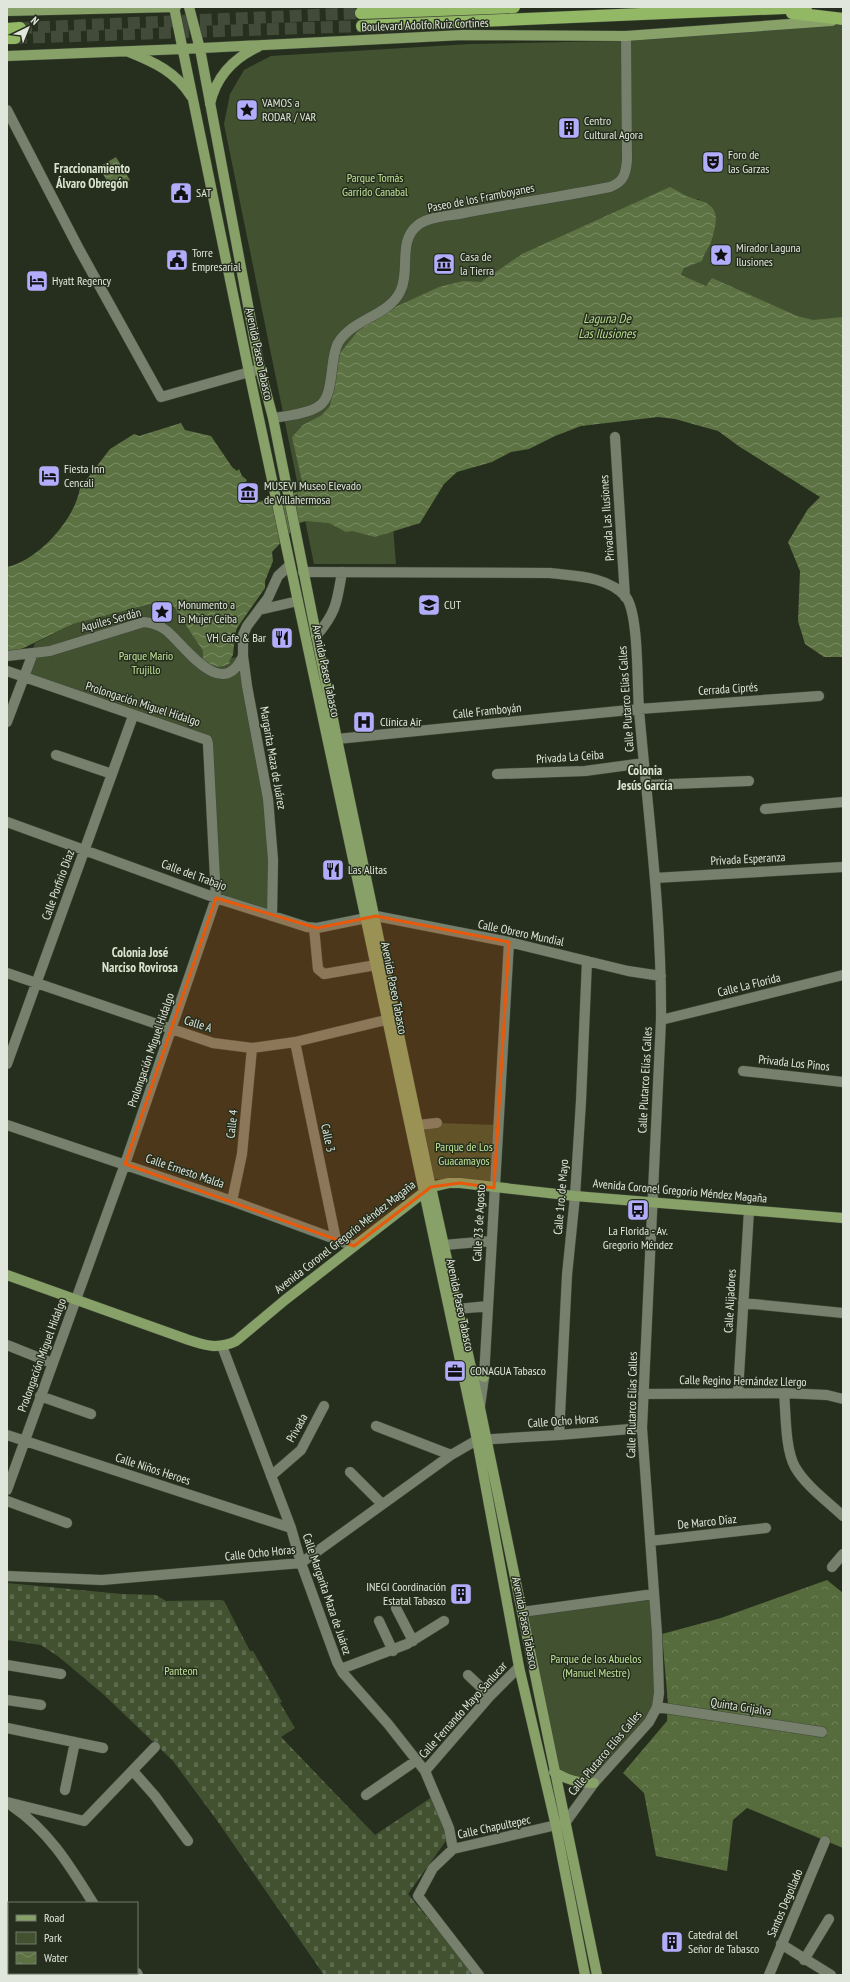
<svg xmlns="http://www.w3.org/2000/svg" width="850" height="1982" font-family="'PT Sans Narrow',sans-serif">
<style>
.green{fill:#425231}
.forest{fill:url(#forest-crowns)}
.cemetery{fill:url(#cemetery-stones)}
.water{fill:url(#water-waves)}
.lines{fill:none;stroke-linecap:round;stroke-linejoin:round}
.highway-tunnel{stroke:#424a3a;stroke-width:12;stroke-dasharray:12 6;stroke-linecap:butt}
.minor-casing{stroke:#41493a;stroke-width:11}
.major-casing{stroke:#41493a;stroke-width:11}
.highway-casing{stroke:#41493a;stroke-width:13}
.minor{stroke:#76806c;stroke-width:10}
.major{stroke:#87a168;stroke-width:10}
.highway{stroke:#92b765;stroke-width:12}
.marked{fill:#e8590c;fill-opacity:0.2;stroke:#e8590c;stroke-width:3;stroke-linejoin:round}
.labels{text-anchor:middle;stroke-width:3;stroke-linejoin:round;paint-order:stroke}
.street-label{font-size:12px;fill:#e0e6db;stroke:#262f1e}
.poi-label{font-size:12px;fill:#e0e6db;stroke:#262f1e;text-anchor:start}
.park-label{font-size:12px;fill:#bfe298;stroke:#262f1e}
.neighbourhood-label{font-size:13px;font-weight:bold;fill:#d9e4ce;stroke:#262f1e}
.water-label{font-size:13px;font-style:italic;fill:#b8db91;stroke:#262f1e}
</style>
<defs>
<pattern id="forest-crowns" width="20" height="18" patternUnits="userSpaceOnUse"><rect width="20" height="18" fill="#576c3d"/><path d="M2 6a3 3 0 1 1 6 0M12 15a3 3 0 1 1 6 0" fill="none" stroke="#6f8158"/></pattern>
<pattern id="cemetery-stones" width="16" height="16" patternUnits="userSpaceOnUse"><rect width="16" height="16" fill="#425231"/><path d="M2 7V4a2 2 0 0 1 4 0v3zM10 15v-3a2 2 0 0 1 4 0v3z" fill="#5d6b4e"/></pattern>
<pattern id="water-waves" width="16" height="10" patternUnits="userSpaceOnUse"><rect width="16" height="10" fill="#5c7242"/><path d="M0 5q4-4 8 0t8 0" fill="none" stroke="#7b8d66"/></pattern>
</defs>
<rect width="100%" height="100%" fill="#262f1e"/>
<path class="green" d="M843,25v313l-142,-50 -22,-9 32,-73 -13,-7 -13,1 -292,326 3,38h-82l-90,-440 6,-30 14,-24 27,-14 199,-12 145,-3 140,-11 23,-4z
M162,601c14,0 33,38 41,50l29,7 11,-2 25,143 4,117 -56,-18 -8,-154 -185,-66 12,-35 38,-19z
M437,1123l61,2 -4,63 -65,-10 -10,-53z
M654,1594l3,113 -63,76 -40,-11 -32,-160z"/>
<path class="forest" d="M827,1580l16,13v255l-96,-40 -14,12 -6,51 -71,-15 -12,-63 -21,-20 44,-52 1,-17 -6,-70 59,-16z"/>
<path class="cemetery" d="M7,1583l115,11 34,1 10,6 55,-1 3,1 26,50h3l29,51 -2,1 15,25 -14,9 94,98 57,-38 16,41 -40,56 67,81h-151l-108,-156 -43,-58 -70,-67 -44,-37 -18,-12 -34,-5z"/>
<path class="water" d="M116,157l14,23 -18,10 -13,-23z
M670,187c8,4 17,10 25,12 26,6 23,20 16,43 -3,7 -7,11 -9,19l-18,7 -3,7 25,11 6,-8 85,38 16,4 30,-3v340h-19l-19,-13 -7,-23 2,-50 -12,-29 20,-33 12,-12 -80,-50 -22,-16 -43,-12 -17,-2 -77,9 -26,10 -26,13 -18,3 -19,10 -35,10 -13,12 -24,39 -45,14 -23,-6 -6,1 -17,-9 -23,-2 -7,2 -27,29 1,9 -8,20v7l-28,40 -2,6 -2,21 -4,6 1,2c-10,6 -18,4 -27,-4v-8l-29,-44 -8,-6h-4l-89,23 -66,32v-89c32,-7 68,-48 73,-79l30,-39 24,-15 5,2 42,-13 4,7 26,6 21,31 5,4 2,-2 3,7 5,4 -3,5 7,12 -3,1 3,6 53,-14 -12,-53 11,-12 19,-10 8,-9 10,-53 27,-33 72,-33 24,-6 18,1 41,-28z"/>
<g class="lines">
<path class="highway-tunnel" d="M20,28l341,-15
M15,38l347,-12"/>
<g class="minor-casing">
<path id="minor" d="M7,110l72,139 82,148 99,-28
M273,418c13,-2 35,-4 46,-12 16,-10 10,-47 19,-63 15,-25 49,-26 62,-51 11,-21 -3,-51 18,-67 10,-8 29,-9 41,-11 50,-10 101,-17 151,-27 14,-5 16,-14 17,-27l-1,-124
M615,437l10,160
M303,572l247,1c25,3 58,3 76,24 13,17 11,89 13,113 9,104 23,206 22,310l-19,408 15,206 2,59 -2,14 -8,15 -55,61 -29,40 -112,26 -20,19 -15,28 61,79
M259,610l39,-9
M316,636c21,-24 21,-35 26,-64
M7,656l43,-5 94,-29c9,1 16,3 23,9 19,16 55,71 76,25
M7,671l200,69 1,4 8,154 -91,266 -118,326
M7,722l26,-69
M337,739l302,-30 180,-13
M56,755l56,19
M497,774l88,-3 59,-8
M647,785l102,-4
M765,809l78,-7
M7,822l209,76 91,29 10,1 59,-12 133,26 119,29 33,5
M655,878l188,-11
M272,916l1,-56 -5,-61 -21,-113 -4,-30v-21l4,-9 21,-28 10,-22 12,-11
M314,928l4,41 6,5 52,-9
M7,973l206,70 39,5 43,-6 91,-22
M661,1020l182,-45
M295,1042l41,198
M7,1064l126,-348
M743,1071l100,11
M7,1125l225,76 122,45
M419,1125l18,-2
M232,1201l10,-47 10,-106
M444,1245l47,-4
M743,1303l100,10
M458,1309l30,-3
M7,1345l45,18
M222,1346l69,182 10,35 36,99 6,11 45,51 37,47 24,57 4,21
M738,1392l11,-182
M784,1393c2,21 1,56 11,74 11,19 32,34 48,49
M643,1394l141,-1 43,2 16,4
M40,1396l51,18
M480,1406l4,-29 25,-435
M376,1426l75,29
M7,1435l284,93
M559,1435l8,-160 8,-79 6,-95 6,-140
M350,1472l32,32
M271,1476l30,-26 23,-44
M7,1501l60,22
M650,1541l116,-13
M832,1567l11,-13
M7,1576l95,4 199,-17 150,-108 26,-15 82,-5 83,-7
M396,1608l17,33
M522,1612l132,-18
M379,1621l14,30
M7,1665l54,9
M341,1669l66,-25 37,-23
M468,1675l22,21
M7,1700l34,5
M657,1707l165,25
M7,1728l96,20
M133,1771l22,25 33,45
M425,1771l65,-75 29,-29
M65,1790l10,-48
M366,1795l51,-35
M7,1802l77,19 71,-74
M12,1806c37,25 58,60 81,97
M781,1944l50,31
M804,1960l25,-41
M58,1973l2,2
M137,1973l1,2
M21,1975l2,-2
M769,1975l56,-134"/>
</g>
<g class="major-casing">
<path id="major" d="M174,7l75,365 228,1068 42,227 37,159 29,149
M189,7l11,42 60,320 13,49 64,321 92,439 51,230 117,567
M7,11l169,-4
M129,52c25,10 47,20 62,44
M7,56l176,-7 280,-14 163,1 206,-15
M210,104c6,-27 24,-46 48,-57
M7,1275l179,64c18,6 32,11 50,2l49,-41 138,-107 8,-6 18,-4h11l115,13 268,22
M470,1368l14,9
M554,1772c14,8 24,11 40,11"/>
</g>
<g class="highway-casing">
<path id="highway" d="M361,13l153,-6
M792,13l51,6
M362,26l444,-19
M7,29l13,-1
M7,38h8"/>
</g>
<use href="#minor" class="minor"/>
<use href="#major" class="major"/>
<use href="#highway" class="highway"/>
</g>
<path class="marked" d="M216,898l101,30 59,-12 133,26 -15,246 -34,-5 -29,4 -77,59 -229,-82z"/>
<defs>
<g id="sight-square" transform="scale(1.15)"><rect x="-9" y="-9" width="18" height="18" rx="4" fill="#b1adfa" stroke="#262f1e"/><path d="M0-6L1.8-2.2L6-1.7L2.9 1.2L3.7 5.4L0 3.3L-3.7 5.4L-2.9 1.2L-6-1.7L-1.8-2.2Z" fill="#111"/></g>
<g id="building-square" transform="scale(1.15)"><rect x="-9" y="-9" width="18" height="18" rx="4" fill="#b1adfa" stroke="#262f1e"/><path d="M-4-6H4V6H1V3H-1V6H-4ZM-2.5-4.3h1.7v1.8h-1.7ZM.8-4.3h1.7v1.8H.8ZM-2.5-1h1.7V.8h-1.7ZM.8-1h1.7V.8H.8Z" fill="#111"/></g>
<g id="theatre-square" transform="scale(1.15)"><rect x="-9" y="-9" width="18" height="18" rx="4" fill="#b1adfa" stroke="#262f1e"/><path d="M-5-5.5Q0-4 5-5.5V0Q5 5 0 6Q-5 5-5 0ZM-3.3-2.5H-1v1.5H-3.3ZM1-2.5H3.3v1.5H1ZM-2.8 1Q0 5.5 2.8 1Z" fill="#111"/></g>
<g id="civic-square" transform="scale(1.15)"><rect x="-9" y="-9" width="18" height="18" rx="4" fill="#b1adfa" stroke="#262f1e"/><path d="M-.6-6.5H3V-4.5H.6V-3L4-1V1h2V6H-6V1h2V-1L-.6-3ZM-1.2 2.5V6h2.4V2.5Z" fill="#111"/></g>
<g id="museum-square" transform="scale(1.15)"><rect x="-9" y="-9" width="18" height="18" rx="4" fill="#b1adfa" stroke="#262f1e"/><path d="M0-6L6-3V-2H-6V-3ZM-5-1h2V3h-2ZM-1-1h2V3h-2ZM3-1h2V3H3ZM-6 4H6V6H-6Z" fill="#111"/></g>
<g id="hotel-square" transform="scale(1.15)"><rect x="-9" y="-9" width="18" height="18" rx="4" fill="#b1adfa" stroke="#262f1e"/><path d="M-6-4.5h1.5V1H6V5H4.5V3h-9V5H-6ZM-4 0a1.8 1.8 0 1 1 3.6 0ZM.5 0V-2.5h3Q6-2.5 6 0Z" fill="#111"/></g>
<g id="school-square" transform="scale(1.15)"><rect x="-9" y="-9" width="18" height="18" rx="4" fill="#b1adfa" stroke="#262f1e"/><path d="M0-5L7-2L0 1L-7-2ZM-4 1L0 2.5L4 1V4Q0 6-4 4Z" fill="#111"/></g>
<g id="restaurant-square" transform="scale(1.15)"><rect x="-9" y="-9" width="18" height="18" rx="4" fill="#b1adfa" stroke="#262f1e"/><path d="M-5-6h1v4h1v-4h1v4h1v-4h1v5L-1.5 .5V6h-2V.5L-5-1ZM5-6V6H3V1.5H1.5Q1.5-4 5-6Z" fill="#111"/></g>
<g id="hospital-square" transform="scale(1.15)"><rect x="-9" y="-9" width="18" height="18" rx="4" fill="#b1adfa" stroke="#262f1e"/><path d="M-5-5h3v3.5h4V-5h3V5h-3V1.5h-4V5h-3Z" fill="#111"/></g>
<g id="bus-square" transform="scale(1.15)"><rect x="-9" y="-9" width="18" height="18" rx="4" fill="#b1adfa" stroke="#262f1e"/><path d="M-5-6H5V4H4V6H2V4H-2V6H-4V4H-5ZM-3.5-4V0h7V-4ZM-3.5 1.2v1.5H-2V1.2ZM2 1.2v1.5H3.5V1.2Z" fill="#111"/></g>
<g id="office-square" transform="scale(1.15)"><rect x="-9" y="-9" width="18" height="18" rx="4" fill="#b1adfa" stroke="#262f1e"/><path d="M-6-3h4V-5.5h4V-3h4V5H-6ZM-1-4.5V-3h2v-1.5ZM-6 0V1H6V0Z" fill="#111"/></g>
</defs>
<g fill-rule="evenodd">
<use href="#sight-square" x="247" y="110"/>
<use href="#building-square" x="569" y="128"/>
<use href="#theatre-square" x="713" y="162"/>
<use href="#civic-square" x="181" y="193"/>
<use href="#sight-square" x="721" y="255"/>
<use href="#civic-square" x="177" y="260"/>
<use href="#museum-square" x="444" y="264"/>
<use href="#hotel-square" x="37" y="281"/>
<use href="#hotel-square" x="49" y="476"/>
<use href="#museum-square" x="248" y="493"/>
<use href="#school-square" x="429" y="605"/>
<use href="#sight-square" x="162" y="612"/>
<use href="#restaurant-square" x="282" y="638"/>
<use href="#hospital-square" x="364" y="722"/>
<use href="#restaurant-square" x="333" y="870"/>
<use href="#bus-square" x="638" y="1210"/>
<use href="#office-square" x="455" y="1371"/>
<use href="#building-square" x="461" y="1594"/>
<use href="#building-square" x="672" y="1942"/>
</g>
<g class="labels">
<g class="street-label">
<text transform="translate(425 25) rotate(-2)" y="4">Boulevard Adolfo Ruiz Cortines</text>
<text transform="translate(481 198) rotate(-11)" y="4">Paseo de los Framboyanes</text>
<text transform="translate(259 354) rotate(78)" y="4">Avenida Paseo Tabasco</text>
<text transform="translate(607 518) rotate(-94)" y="4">Privada Las Ilusiones</text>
<text transform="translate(111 620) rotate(-15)" y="4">Aquiles Serdán</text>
<text transform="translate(326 671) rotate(78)" y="4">Avenida Paseo Tabasco</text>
<text transform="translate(728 689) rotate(-4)" y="4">Cerrada Ciprés</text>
<text transform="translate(626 699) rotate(-94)" y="4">Calle Plutarco Elías Calles</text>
<text transform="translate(143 704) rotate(18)" y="4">Prolongación Miguel Hidalgo</text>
<text transform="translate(487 711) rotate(-6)" y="4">Calle Framboyán</text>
<text transform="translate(570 757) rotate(-4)" y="4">Privada La Ceiba</text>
<text transform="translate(273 758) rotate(80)" y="4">Margarita Maza de Juárez</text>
<text transform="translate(748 859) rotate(-3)" y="4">Privada Esperanza</text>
<text transform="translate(194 875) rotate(20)" y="4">Calle del Trabajo</text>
<text transform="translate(58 885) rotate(-70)" y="4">Calle Porfirio Díaz</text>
<text transform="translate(521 933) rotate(12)" y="4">Calle Obrero Mundial</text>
<text transform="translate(749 985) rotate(-14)" y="4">Calle La Florida</text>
<text transform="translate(394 988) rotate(79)" y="4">Avenida Paseo Tabasco</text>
<text transform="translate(198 1024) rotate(18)" y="4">Calle A</text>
<text transform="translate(151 1050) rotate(-71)" y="4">Prolongación Miguel Hidalgo</text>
<text transform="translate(794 1063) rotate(6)" y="4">Privada Los Pinos</text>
<text transform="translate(645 1080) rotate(-87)" y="4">Calle Plutarco Elías Calles</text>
<text transform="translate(232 1124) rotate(-84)" y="4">Calle 4</text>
<text transform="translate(328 1138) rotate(78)" y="4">Calle 3</text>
<text transform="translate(185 1171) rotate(19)" y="4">Calle Ernesto Malda</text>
<text transform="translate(680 1191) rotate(5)" y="4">Avenida Coronel Gregorio Méndez Magaña</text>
<text transform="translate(561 1197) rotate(-85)" y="4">Calle 1ro. de Mayo</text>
<text transform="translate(479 1223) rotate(-87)" y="4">Calle 23 de Agosto</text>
<text transform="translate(345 1237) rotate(-38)" y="4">Avenida Coronel Gregorio Méndez Magaña</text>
<text transform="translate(730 1301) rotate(-87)" y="4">Calle Alijadores</text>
<text transform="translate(460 1305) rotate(78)" y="4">Avenida Paseo Tabasco</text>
<text transform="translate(42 1355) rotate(-70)" y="4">Prolongación Miguel Hidalgo</text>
<text transform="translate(743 1381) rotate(1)" y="4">Calle Regino Hernández Llergo</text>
<text transform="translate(632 1405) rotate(-89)" y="4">Calle Plutarco Elías Calles</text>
<text transform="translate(563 1421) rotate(-4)" y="4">Calle Ocho Horas</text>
<text transform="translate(297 1428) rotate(-61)" y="4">Privada</text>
<text transform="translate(153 1469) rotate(18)" y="4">Calle Niños Heroes</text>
<text transform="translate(707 1522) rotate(-6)" y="4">De Marco Díaz</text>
<text transform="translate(260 1553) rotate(-6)" y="4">Calle Ocho Horas</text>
<text transform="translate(327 1594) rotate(71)" y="4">Calle Margarita Maza de Juárez</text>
<text transform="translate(525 1623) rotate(79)" y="4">Avenida Paseo Tabasco</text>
<text transform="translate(741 1707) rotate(9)" y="4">Quinta Grijalva</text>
<text transform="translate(463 1710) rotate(-48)" y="4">Calle Fernando Mayo Sanlucar</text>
<text transform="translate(605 1753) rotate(-50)" y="4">Calle Plutarco Elías Calles</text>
<text transform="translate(494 1827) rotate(-12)" y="4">Calle Chapultepec</text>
<text transform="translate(785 1903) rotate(-67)" y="4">Santos Degollado</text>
</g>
<g class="poi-label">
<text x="262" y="107">VAMOS a<tspan x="262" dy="14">RODAR / VAR</tspan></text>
<text x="584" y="125">Centro<tspan x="584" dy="14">Cultural Agora</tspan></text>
<text x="728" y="159">Foro de<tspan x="728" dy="14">las Garzas</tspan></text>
<text x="196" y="197">SAT</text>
<text x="736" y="252">Mirador Laguna<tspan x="736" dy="14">Ilusiones</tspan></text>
<text x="192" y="257">Torre<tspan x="192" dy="14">Empresarial</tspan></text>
<text x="460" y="261">Casa de<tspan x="460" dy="14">la Tierra</tspan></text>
<text x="52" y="285">Hyatt Regency</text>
<text x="64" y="473">Fiesta Inn<tspan x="64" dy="14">Cencali</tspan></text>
<text x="264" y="490">MUSEVI Museo Elevado<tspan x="264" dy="14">de Villahermosa</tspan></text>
<text x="178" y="609">Monumento a<tspan x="178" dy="14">la Mujer Ceiba</tspan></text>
<text x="444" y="609">CUT</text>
<text x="266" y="642" text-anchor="end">VH Cafe &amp; Bar</text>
<text x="380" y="726">Clínica Air</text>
<text x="348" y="874">Las Alitas</text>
<text x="638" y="1235" text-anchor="middle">La Florida - Av.<tspan x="638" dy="14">Gregorio Méndez</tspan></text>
<text x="470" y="1375">CONAGUA Tabasco</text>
<text x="446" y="1591" text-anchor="end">INEGI Coordinación<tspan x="446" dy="14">Estatal Tabasco</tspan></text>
<text x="688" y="1939">Catedral del<tspan x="688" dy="14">Señor de Tabasco</tspan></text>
</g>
<g class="park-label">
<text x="375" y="182">Parque Tomás<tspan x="375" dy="14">Garrido Canabal</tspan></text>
<text x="146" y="660">Parque Mario<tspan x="146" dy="14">Trujillo</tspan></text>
<text x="464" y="1151">Parque de Los<tspan x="464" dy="14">Guacamayos</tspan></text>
<text x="596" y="1663">Parque de los Abuelos<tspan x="596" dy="14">(Manuel Mestre)</tspan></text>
<text x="181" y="1675">Panteon</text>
</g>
<g class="neighbourhood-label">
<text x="92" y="173">Fraccionamiento<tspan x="92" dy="15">Álvaro Obregón</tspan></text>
<text x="645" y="775">Colonia<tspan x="645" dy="15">Jesús García</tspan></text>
<text x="140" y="957">Colonia José<tspan x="140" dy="15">Narciso Rovirosa</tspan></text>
</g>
<g class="water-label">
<text x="607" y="323">Laguna De<tspan x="607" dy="15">Las Ilusiones</tspan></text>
</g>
</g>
<rect width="850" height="1982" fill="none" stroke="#e0e6db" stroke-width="16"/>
<rect x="8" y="1902" width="130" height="72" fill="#262f1e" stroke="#70786a"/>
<rect x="16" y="1915" width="20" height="6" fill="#87a168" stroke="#70786a"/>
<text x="44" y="1922" font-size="12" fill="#e0e6db">Road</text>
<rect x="16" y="1932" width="20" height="12" fill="#425231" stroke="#70786a"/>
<text x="44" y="1942" font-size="12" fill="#e0e6db">Park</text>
<rect x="16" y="1952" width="20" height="12" fill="url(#water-waves)" stroke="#70786a"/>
<text x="44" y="1962" font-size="12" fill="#e0e6db">Water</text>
<g transform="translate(28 28) rotate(43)" stroke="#262f1e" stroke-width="3" paint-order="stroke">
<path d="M0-3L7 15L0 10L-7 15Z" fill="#e0e6db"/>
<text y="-6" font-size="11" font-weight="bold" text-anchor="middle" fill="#e0e6db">N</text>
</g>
</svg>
